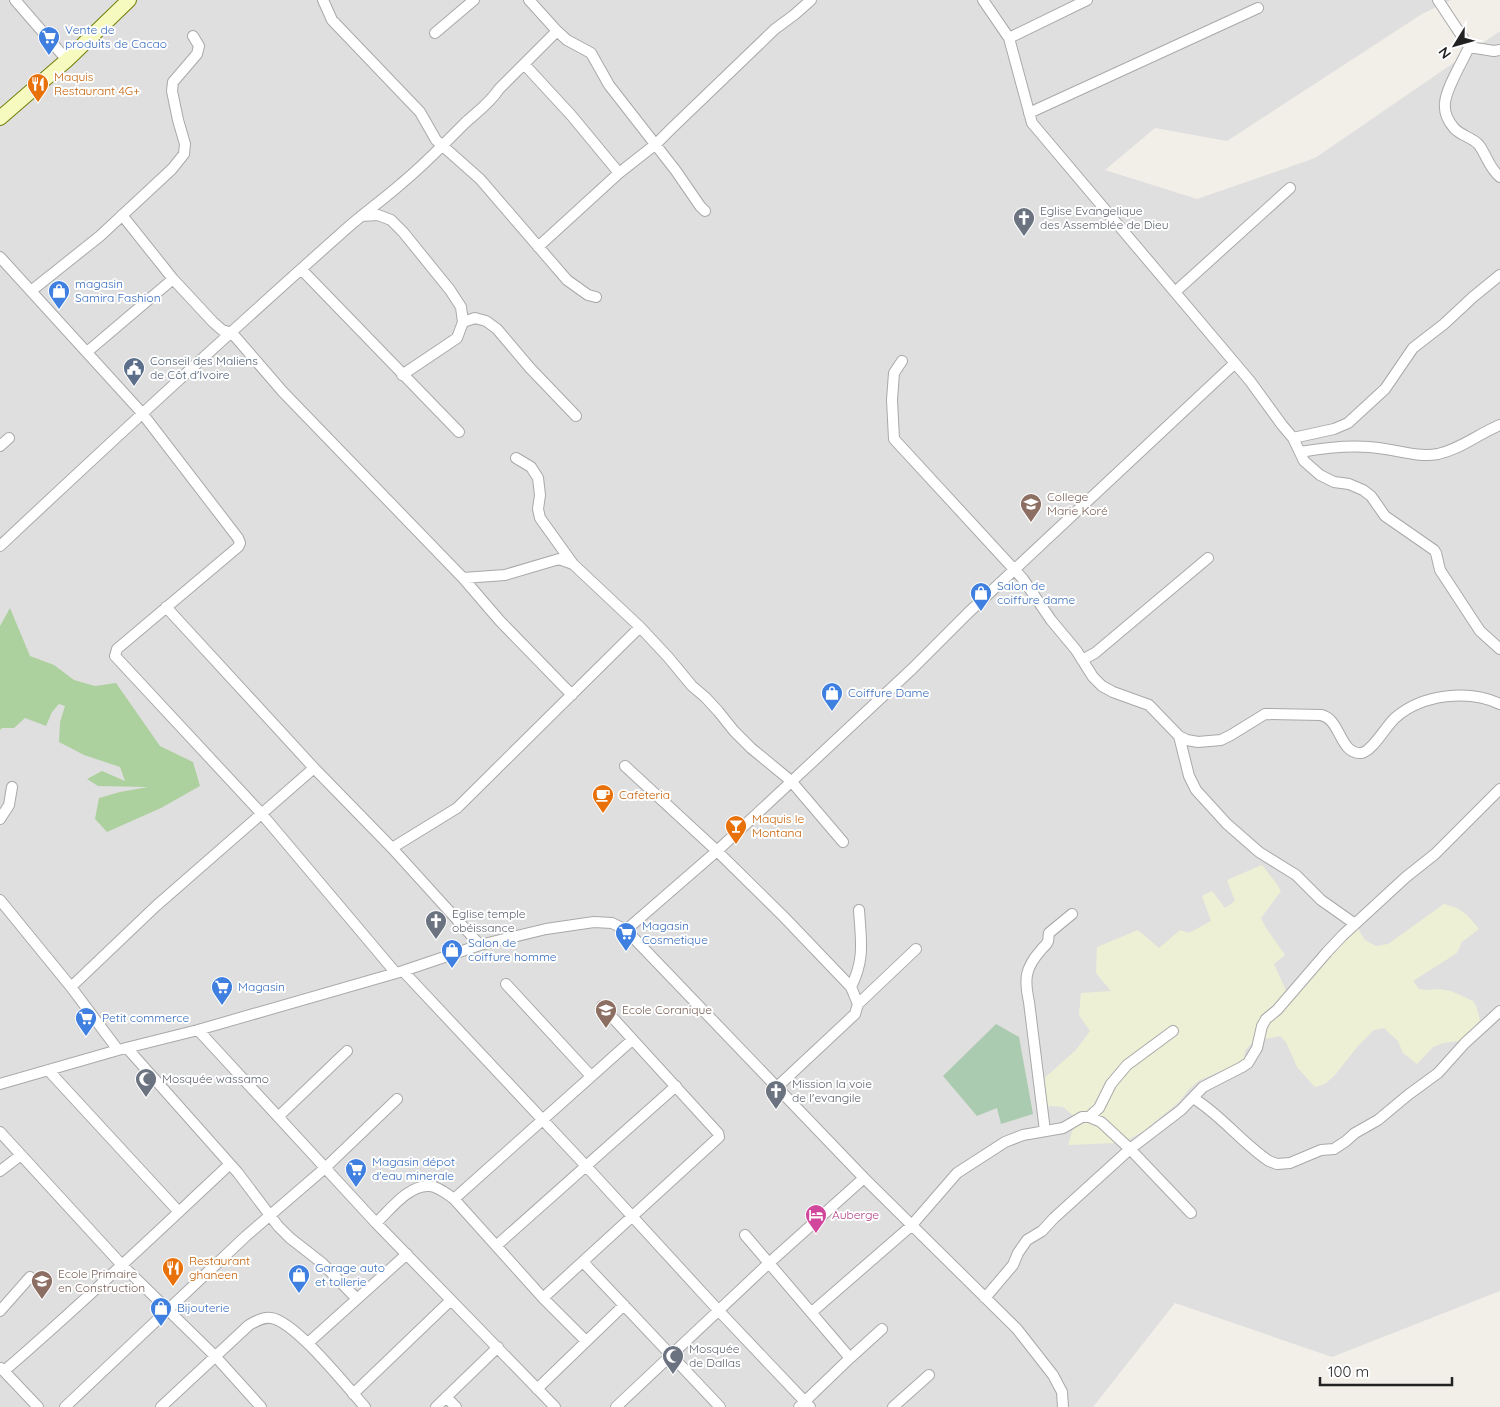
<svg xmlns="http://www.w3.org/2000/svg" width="1500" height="1407" font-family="Quicksand,sans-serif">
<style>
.residential{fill:#e0dfdf}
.farmland{fill:#eef0d5}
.forest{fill:#add19e}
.cemetery{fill:#aacbaf}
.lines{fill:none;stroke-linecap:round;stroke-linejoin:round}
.street-casing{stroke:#a9a9a9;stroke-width:12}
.secondary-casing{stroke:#707d05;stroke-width:16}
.street{stroke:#fff;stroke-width:10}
.secondary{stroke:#f7fabf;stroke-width:14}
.labels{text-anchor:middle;stroke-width:4;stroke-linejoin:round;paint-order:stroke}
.shop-label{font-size:12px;fill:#366cbe;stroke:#fff;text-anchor:start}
.food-label{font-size:12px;fill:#c56008;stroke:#fff;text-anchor:start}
.worship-label{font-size:12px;fill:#5b616d;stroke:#fff;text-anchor:start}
.service-label{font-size:12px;fill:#4e5e75;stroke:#fff;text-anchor:start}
.education-label{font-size:12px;fill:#785e54;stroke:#fff;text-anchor:start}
.hotel-label{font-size:12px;fill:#b23c85;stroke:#fff;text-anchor:start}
</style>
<rect width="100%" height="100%" fill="#f2efe9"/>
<path class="residential" d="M0,0h1451l-29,14 -195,127 -72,-13 -50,42 92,29 118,-41 185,-127v1260l-168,66 -157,-54 -82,104h-1093z"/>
<path class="farmland" d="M1262,865l14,18 5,8 -20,27 5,10 19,27 -11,9 14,31 67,-71 10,16 11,6 12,-2 56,-40 13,4 10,7 12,14 -17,13 -5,11 -44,28 6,8 8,1 11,-1 13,2 22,10 3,5 4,14 -13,16 -9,5 -15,2 -10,4 -16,17 -14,-11 -5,-12 -14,-13 -10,2 -17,17 -22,28 -10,9 -10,3 -18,-20 -11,-25 -6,-6 -21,4 -8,4 -6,7 -1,8 -2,3 -42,18 -11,9 -9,12 -35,29 -17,10 -13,3 -47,2 7,-23 -1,-6 -11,-9 -12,-1 -8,1 -3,-25 36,-32 14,-19 -11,-16 2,-22 30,-2 -15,-18 1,-26 41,-17 21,18 21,-18 9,3 22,-12 -9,-25 10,-5 13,17 10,-7 -8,-21z"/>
<path class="forest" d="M10,608l20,48 24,9 20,15 21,6 21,-3 44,63 33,16 7,24 -39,22 -54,24 -12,-13 4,-21 21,-6 28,-5 -50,-1 -11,-7 15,-8 23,10 -5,-14 -36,-12 -25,-13 1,-20 5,-16 -6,-2 -7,8 -6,14 -21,-8 -11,10h-12l-2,2v-104z"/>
<path class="cemetery" d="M996,1024l23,13 14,77 -32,10 -4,-16 -20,8 -34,-40z"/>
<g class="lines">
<g class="street-casing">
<path id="street" d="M15,0l52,60
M323,0l9,20 88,92 16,28 44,39 87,101 21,15 8,2
M529,0l28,31 10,9 24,13 18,32 67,86 24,35 5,5
M983,0l26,38 23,85 218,258 32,44 11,13 41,-9 14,-6 37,-34 28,-41 31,-24 29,-27 27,-22
M1438,0l31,47c-6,14 -23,41 -24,56 -1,9 3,18 9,25 7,8 18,9 25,17 8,11 10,23 21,32
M435,33l39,-33
M1009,38l78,-38
M1469,47l25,4 6,-1
M524,64l47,51 48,58
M1029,113l229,-105
M122,215l51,64 40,43 9,8 10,3 51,59 180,186 37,43 72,74
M361,216l17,-1 13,5 12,12 47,58 11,17 2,15 -6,16 -55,37
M538,247l81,-74 37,-29 16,-16 103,-99 19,-14 17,-15
M0,257l142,156 96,125 2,5 -2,4 -121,102 -2,7 146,157 134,159
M301,269l158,163
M31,291l69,-55 72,-67 12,-15 1,-10 -7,-24 -6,-29 1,-9 24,-28 2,-8 -6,-10
M1175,292l115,-104
M463,322l12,-4 11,3 11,8 33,39 46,48
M87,352l86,-73
M902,361l-8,12 -2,27 2,39 129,140 28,41 25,30 17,27 9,9 11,6 36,13 30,31 8,4 11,2 23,-2 10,-5 34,-21 56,1c20,4 18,39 40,38 11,-1 25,-27 34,-35 27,-24 74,-29 105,-14
M1293,438l11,23 16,14 14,7 15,2 14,6 8,6 14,20 49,34 2,3 4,17 40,61 20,18
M0,446l9,-8
M1300,452c23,-4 46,-7 69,-5 23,1 46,11 69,7 23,-5 40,-20 62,-29
M516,458l15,9 7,11 2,17 -2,14 2,9 33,46 67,63 28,30 24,29 13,11 13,14 16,20 17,17 40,33 52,61
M0,546c114,-107 229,-213 346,-317 18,-16 38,-30 56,-46 22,-18 42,-39 63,-60 12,-11 25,-20 34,-34l58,-58
M463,578l42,-3 54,-16 14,5
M166,607l148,161 78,80 88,97
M1082,660l13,-7 113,-95
M1179,736l10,40 7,14 31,34 32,28 37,23 25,25 34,24
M625,766l92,85 67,66 67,70 7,17 -3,10 -78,73
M0,819l9,-14 3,-18
M392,848l65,-40 183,-181
M0,900l71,87 47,63
M626,930l91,-79 195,-182 56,-56 267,-250
M403,971l183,195 133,145 91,96
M506,984l85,92
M71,987l85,-81 158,-138
M851,987c14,-28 10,-46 8,-77
M858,1004l58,-55
M198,1030l178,193 179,184
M127,1048l111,125 40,53 12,12 32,25 35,36
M48,1070l131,142
M0,1084l118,-34 80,-20 205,-59 77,-26 66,-16 48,-7 18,1 14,7 238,248 153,151 36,46 9,17 1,15
M1193,1098c27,16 49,45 76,63l8,3 13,-1 31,-13 13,-1 12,-8 9,-8 23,-13 30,-25 30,-22 27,-30 35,-32
M279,1116l68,-65
M1089,1117l10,-9 12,-24 16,-19 46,-34
M1045,1131l-16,-129c-5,-23 -4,-34 12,-52 2,-3 6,-5 7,-9 1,-3 0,-6 1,-8l23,-19
M0,1132l121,132 94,92 46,51
M0,1171l21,-16
M454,1199l178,-159
M376,1223c14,-13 33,-39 54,-37 9,1 17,8 24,13l89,99 43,43
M745,1235l105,123
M496,1246l180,-160
M583,1262l137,145
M543,1298l176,-161 -1,-4 -116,-127
M985,1298l28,-33 5,-12 9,-13 15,-9 12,-13 76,-69 61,64
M0,1311l30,-34
M812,1312l99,-86 46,-53 48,-31 18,-7 40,-7 19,-11h7l12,5 29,27 51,-39 22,-23 39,-20 6,-4 9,-15 5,-22 4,-7 11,-9 50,-58 16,-17 63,-58 29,-23 65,-65
M308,1343l99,-89
M1,1368l37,39
M4,1371c77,-66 151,-137 226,-207
M537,1389l87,-84
M353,1394l98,-94
M446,1397l10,10
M65,1407l181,-171 79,-68 72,-69
M161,1407l88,-82c7,-4 14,-8 22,-7 24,3 76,69 94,89
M436,1407l62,-60
M616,1407l153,-144 95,-85
M799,1407l51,-49 32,-29
M893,1407l36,-32"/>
</g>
<g class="secondary-casing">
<path id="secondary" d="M0,118l67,-58 62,-60"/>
</g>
<use href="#street" class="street"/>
<use href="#secondary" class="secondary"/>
</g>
<defs>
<g id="supermarket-pin" transform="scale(1.125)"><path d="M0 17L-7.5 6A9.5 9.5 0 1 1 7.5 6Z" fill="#3f7fe0" stroke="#fff"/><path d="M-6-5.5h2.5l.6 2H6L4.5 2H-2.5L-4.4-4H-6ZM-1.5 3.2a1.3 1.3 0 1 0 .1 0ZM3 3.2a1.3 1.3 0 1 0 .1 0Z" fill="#fff"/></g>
<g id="restaurant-pin" transform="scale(1.125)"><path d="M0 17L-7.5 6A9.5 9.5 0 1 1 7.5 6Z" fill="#e8710a" stroke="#fff"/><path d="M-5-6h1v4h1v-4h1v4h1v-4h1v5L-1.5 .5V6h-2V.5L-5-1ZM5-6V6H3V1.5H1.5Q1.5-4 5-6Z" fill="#fff"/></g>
<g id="church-pin" transform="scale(1.125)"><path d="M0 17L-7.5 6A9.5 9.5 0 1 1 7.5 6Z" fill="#6b7280" stroke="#fff"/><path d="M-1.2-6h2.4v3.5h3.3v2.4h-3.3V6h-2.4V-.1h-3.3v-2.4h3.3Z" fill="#fff"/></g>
<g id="shop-pin" transform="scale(1.125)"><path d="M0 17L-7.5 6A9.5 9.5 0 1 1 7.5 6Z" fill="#3f7fe0" stroke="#fff"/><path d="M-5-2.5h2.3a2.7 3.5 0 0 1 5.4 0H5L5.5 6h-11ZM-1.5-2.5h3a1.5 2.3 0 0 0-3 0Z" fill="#fff"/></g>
<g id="civic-pin" transform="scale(1.125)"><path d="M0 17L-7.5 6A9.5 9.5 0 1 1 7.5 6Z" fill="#5c6f8a" stroke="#fff"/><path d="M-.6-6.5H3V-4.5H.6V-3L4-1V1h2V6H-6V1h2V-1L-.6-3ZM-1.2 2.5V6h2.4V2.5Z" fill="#fff"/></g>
<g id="university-pin" transform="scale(1.125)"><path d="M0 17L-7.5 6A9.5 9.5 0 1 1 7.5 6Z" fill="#8d6e63" stroke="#fff"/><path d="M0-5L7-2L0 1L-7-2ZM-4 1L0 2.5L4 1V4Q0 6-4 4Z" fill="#fff"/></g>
<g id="cafe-pin" transform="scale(1.125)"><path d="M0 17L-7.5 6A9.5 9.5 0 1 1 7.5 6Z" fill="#e8710a" stroke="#fff"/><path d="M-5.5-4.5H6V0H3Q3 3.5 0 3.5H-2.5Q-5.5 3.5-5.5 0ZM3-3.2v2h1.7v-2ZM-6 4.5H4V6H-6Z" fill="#fff"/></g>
<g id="bar-pin" transform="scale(1.125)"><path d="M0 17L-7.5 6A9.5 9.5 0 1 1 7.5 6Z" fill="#e8710a" stroke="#fff"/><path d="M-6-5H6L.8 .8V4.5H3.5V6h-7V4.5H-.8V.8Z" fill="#fff"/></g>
<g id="school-pin" transform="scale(1.125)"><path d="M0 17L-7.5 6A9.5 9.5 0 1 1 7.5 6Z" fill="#8d6e63" stroke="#fff"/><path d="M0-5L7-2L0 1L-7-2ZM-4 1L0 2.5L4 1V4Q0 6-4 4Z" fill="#fff"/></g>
<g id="mosque-pin" transform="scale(1.125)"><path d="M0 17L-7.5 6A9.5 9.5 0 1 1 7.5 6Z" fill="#6b7280" stroke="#fff"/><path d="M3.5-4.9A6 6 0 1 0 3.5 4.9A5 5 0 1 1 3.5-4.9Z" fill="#fff"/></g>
<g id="hotel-pin" transform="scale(1.125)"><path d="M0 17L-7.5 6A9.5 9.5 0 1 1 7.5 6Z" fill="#d1479c" stroke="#fff"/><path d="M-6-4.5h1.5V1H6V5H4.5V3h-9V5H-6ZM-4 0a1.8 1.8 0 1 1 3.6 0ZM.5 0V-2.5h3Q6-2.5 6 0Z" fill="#fff"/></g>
</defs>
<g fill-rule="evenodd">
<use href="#supermarket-pin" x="49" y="37"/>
<use href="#restaurant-pin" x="38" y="84"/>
<use href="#church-pin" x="1024" y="218"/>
<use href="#shop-pin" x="59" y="291"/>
<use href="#civic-pin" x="134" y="368"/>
<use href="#university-pin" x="1031" y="504"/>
<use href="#shop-pin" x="981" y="593"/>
<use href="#shop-pin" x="832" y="693"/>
<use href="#cafe-pin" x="603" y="795"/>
<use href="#bar-pin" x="736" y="826"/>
<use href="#church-pin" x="436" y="921"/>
<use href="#supermarket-pin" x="626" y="933"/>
<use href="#shop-pin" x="452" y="950"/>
<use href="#supermarket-pin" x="222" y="987"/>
<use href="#school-pin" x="606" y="1010"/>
<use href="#supermarket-pin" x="86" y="1018"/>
<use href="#mosque-pin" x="146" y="1079"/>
<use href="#church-pin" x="776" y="1091"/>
<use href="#supermarket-pin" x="356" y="1169"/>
<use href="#hotel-pin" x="816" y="1215"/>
<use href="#restaurant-pin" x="173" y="1268"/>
<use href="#shop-pin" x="299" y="1275"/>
<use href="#school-pin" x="42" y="1281"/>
<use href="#shop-pin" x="161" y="1308"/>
<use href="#mosque-pin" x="673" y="1356"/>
</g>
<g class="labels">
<g class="shop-label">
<text x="65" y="34">Vente de<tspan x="65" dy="14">produits de Cacao</tspan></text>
<text x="75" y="288">magasin<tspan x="75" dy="14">Samira Fashion</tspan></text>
<text x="997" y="590">Salon de<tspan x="997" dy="14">coiffure dame</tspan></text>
<text x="848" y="697">Coiffure Dame</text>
<text x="642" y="930">Magasin<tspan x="642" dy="14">Cosmetique</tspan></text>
<text x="468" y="947">Salon de<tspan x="468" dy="14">coiffure homme</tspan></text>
<text x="238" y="991">Magasin</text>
<text x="102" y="1022">Petit commerce</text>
<text x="372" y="1166">Magasin dépot<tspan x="372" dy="14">d'eau minerale</tspan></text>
<text x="315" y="1272">Garage auto<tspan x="315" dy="14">et tollerie</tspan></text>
<text x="177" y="1312">Bijouterie</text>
</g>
<g class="food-label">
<text x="54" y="81">Maquis<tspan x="54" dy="14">Restaurant 4G+</tspan></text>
<text x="619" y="799">Cafeteria</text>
<text x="752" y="823">Maquis le<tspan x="752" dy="14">Montana</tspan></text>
<text x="189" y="1265">Restaurant<tspan x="189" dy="14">ghaneen</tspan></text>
</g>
<g class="worship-label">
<text x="1040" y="215">Eglise Evangelique<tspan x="1040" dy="14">des Assemblée de Dieu</tspan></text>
<text x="452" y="918">Eglise temple<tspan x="452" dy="14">obéissance</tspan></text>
<text x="162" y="1083">Mosquée wassamo</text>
<text x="792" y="1088">Mission la voie<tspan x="792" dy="14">de l'evangile</tspan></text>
<text x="689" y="1353">Mosquée<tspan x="689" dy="14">de Dallas</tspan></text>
</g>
<g class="service-label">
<text x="150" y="365">Conseil des Maliens<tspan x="150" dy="14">de Côt d'Ivoire</tspan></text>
</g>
<g class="education-label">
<text x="1047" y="501">College<tspan x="1047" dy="14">Marie Koré</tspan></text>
<text x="622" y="1014">Ecole Coranique</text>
<text x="58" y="1278">Ecole Primaire<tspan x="58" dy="14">en Construction</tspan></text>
</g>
<g class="hotel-label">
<text x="832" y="1219">Auberge</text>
</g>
</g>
<g transform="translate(1455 45) rotate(233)" stroke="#ffffff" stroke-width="4" paint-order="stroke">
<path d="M0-4L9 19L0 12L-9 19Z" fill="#222222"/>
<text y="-8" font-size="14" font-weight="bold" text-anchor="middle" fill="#222222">N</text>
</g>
<path d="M1320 1377v8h132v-8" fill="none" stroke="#222222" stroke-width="2.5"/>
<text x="1328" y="1377" font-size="15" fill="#222222" stroke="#ffffff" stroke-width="4" paint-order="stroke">100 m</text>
</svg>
